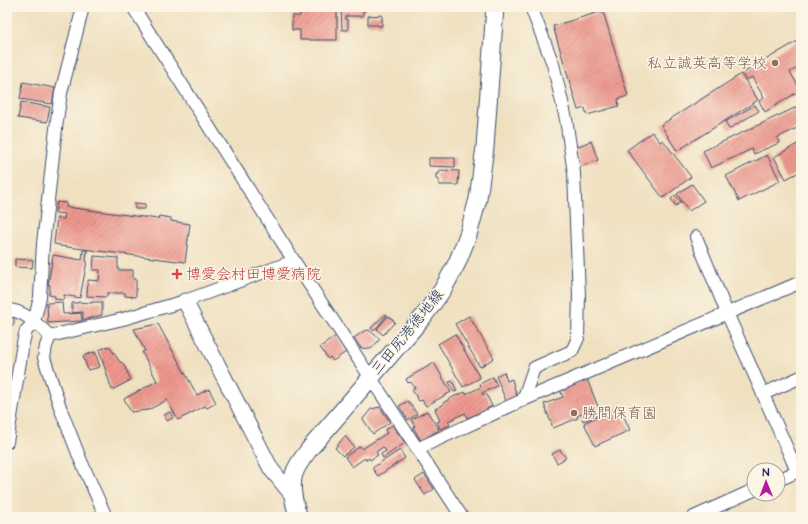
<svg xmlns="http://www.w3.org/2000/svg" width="808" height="524" font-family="'Architects Daughter','Klee One',sans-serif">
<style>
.building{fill:url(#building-hatch)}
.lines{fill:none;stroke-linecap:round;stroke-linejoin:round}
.minor-casing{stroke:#3b4a6d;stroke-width:14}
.tertiary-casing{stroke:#3b4a6d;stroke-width:17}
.secondary-casing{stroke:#3b4a6d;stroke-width:19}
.minor{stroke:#fff;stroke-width:12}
.tertiary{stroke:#fff;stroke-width:15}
.secondary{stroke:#fff;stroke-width:17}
.education-dot{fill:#8d6e63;stroke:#fcf5e5;stroke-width:1.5}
.health-dot{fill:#e0444e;stroke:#fcf5e5;stroke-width:1.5}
.labels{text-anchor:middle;stroke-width:3;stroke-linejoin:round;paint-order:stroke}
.education-label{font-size:15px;fill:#785e54;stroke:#fcf5e5;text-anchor:end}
.health-label{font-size:15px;fill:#be3a42;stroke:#fcf5e5;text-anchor:start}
.street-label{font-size:15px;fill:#1b2f5e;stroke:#fcf5e5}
</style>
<defs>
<pattern id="building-hatch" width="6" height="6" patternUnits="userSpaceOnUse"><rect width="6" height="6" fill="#ee988e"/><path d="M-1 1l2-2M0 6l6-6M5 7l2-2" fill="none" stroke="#c07c77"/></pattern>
</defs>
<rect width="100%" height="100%" fill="#fcf5e5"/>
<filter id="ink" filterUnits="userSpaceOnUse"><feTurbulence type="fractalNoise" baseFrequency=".025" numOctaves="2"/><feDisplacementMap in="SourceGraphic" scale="8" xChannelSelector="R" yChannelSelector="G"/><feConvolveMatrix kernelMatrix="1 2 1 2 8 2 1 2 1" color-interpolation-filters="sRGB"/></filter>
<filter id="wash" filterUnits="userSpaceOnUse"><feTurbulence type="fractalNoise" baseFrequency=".012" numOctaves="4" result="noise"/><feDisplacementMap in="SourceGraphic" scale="16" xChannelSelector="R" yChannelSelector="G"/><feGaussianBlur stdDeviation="0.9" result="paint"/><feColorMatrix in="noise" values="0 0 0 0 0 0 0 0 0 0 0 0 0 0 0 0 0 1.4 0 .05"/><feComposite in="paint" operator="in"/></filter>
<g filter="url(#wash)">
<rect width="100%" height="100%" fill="#efe0c0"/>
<g id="blocks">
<path class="building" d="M300,7h37v33h-37v-10h-8v-14h8z
M341,7h24v4h-2v5h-17v4h2v10h-6z
M603,11l25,85 -10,3 1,7 -32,9 -2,-7 -7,2 -25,-84z
M382,15v11h-4v-1h-10v-9z
M801,39v27l-11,6 11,18 -36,22 -6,-11 5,-3 -12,-21 -5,3 -4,-7z
M741,74l17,26 -81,51 -16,-26z
M23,82l32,6 -3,16 -32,-5z
M21,102l29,5 -3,15 -29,-4z
M755,105l4,6 -30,18 -4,-7z
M801,105v21l-24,12 2,5 -25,11 -2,-5 -41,19 -8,-17z
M652,132l8,10 3,-2 28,37 -28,21 -36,-48z
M591,141l7,19 -18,7 -4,-20z
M801,142v29l-15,8 -12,-22z
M767,155l13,26 -41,20 -13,-25z
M429,158h26v9l-26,-1z
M440,170l19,1 -1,14h-19v-5l-3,-1v-5h3z
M692,184l12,17 -15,10 -12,-17z
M675,195l6,7 -5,4 -5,-7z
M57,202l9,1v4l92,12 1,-3 12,2v3l19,3 -5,38 -125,-16v-1l-6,-1 3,-26 7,1 1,-5 -10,-1z
M135,203l10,1v5h-10z
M83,250h4l-1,10 1,1 -7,37 -16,-3 -1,5 -8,-1v-3l-6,-1 1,-10h-2l5,-30 29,5z
M94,256l24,2v12h15v9h3v18l-11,-1v-3h-18v4l-20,-1 1,-16 11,1 1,-11h-7z
M15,259l18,1 -1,8 -17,-1z
M62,302l1,12 18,-1 1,8 -34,2 -1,-20z
M78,302l14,1v-1h10v13l-19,5v-8l-11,1v-10h6z
M386,314l1,1 -13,16 -3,-3z
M388,316l7,6 -12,13 -6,-6z
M469,316l25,42 -14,9 -25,-43z
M7,317h7v8h-7z
M158,324l39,71 12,-6 7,14 -9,5 -2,-2 -27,14 -11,-20 -19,10 -17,2 -7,-13 33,-18 -15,-29 3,-1 -11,-22z
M369,330l11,9 -9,10 -10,-1 -7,-10 10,-7z
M455,334l25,44 -17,9 -25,-43z
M336,336l10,16 -13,9 -3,-4 -2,2 -8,-12z
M109,346l11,16 3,1 8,17 -19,10 -13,-40z
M95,352l5,15 -12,3 -5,-14z
M434,363l17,29 -25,14 -4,-6 -3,1 -7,-11 3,-2 -4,-6 -3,1 -2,-4z
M504,372l3,9 5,-2 5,18 -11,4 -10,-25z
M493,377l4,9 -15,7 1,2 3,-1 6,12 -5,3 1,2 -9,4v-2l-12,5 -2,-5 -17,8 2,4 -10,4 -3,-7 3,-1 -5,-12 8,-4v-2l10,-6 12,-5 1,2 15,-7 -1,-3z
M587,379l14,35 -18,7 -2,-7 -4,2 1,2 -25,10 -9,-24 19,-7 -3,-7z
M452,381l5,10 -3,1 -5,-10z
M408,401l9,13 -9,6 -9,-14z
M380,407l10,15 -17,12 -10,-15 8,-10z
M620,408l10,22 -35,16 -11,-23 16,-8 1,2z
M427,411l12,19 -18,11 -8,-14 2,-1 -4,-6z
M170,412l3,6 -6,3 -3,-6z
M392,425l13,18 -22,15 -2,-4 5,-3 -3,-4 -7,5 2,3 -8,5 -1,-2 -3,2 -1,-2 -13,9 -7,-10 15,-11 2,3 25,-16 -2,-3z
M345,436l9,11 -11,9 -8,-8z
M400,450l5,8 -27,18 -6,-8z
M560,450l6,8 -9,5 -5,-9z
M424,474l10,15 -9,6 -10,-15z"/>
</g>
</g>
<g filter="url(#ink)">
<use href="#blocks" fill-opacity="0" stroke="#3b4a6d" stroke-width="1"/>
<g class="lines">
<g class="minor-casing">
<path id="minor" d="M133,7l161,254 168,256
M696,237l31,76 70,158
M7,310c17,0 31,15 43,26l73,-17 62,-18 109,-40
M50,336l-4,10 -2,12 17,52 20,51 25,56
M763,394l38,-17
M523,400l11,-32 38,-17 6,-13 1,-43 -5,-122 -8,-54 -13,-55 -22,-57
M7,442l16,-99 3,-12 8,-9 6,-25 3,-53 14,-124 4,-27 22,-86
M417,449l106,-49 278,-118
M778,480l23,-10
M694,517l60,-27"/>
</g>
<g class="tertiary-casing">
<path id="tertiary" d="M185,301l86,168 22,27"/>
</g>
<g class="secondary-casing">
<path id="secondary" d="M299,517c-5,-11 -9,-31 -5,-43 3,-10 11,-19 17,-27l112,-130 20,-28 14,-26 11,-28 10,-36 7,-52 10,-140"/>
</g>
<use href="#minor" class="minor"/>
<use href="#tertiary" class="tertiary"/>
<use href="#secondary" class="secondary"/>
</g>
</g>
<g class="education-dot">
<circle cx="775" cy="63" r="4"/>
<circle cx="574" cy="413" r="4"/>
</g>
<path class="health-dot" d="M175 268h4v4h4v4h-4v4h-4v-4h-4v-4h4z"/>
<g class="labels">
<g class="education-label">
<text x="767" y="68">私立誠英高等学校</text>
<text x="582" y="418" text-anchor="start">勝間保育園</text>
</g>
<g class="health-label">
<text x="186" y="279">博愛会村田博愛病院</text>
</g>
<g class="street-label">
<text transform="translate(407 332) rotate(-51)" y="5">三田尻港徳地線</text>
</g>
</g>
<rect width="808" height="524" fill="none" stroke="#fcf5e5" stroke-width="24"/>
<g transform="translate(766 482) rotate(359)"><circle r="19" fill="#fcf5e5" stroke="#a2a6af"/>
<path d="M0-3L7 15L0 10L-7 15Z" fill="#b5179e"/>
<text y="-6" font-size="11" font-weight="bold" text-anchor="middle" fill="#1b2f5e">N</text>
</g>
</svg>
